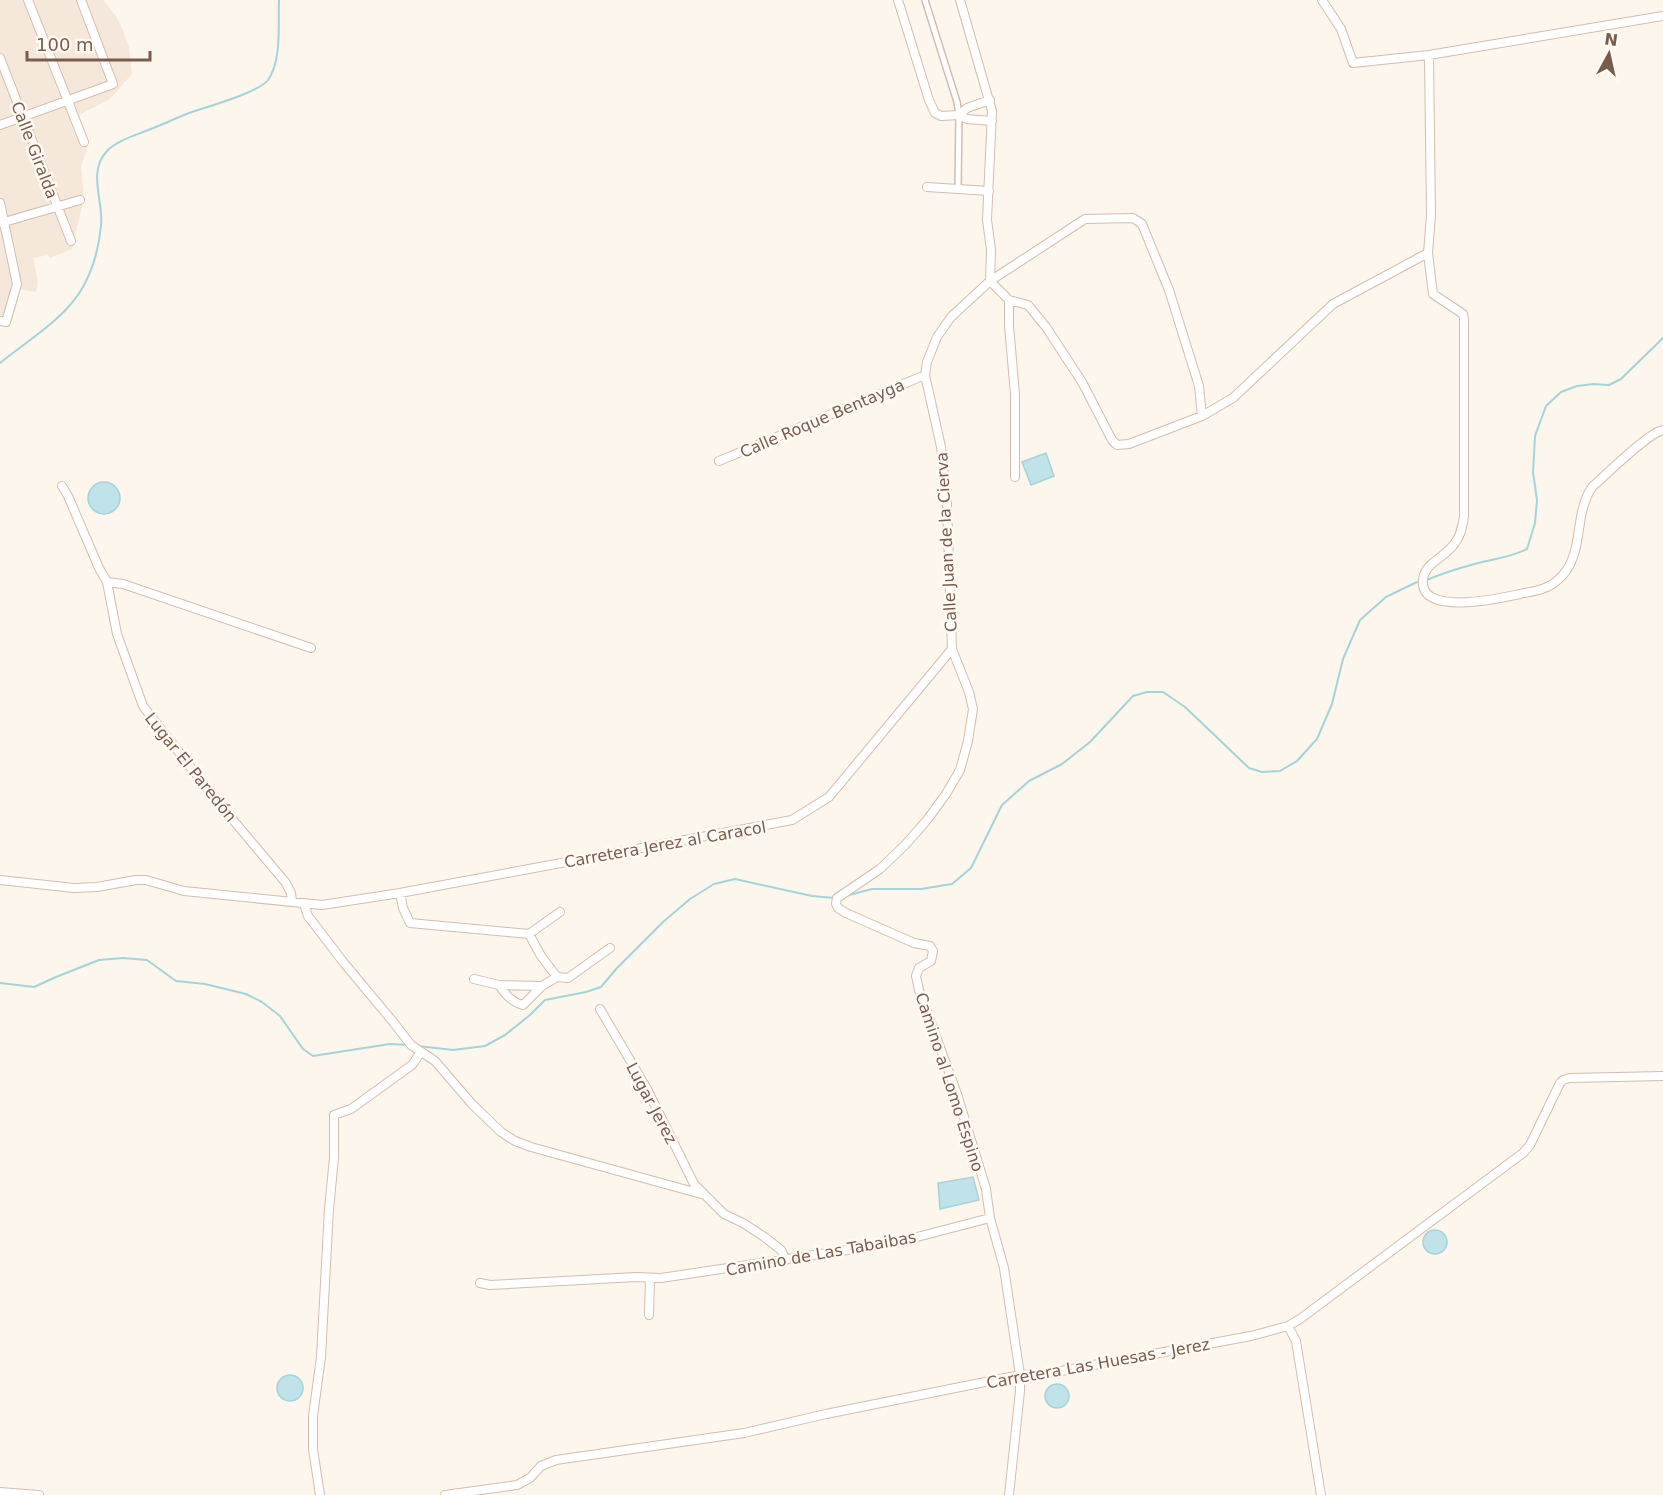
<svg xmlns="http://www.w3.org/2000/svg" width="1663" height="1495" font-family="'DejaVu Sans',sans-serif">
<style>
.residential{fill:#f5e8da}
.water{fill:#bfe3e8;stroke:#a5d3da;stroke-width:1.5}
.lines{fill:none;stroke-linecap:round;stroke-linejoin:round}
.stream{stroke:#a5d3da;stroke-width:2}
.pedestrian-casing{stroke:#d1beb0;stroke-width:8}
.minor-casing{stroke:#d1beb0;stroke-width:10}
.pedestrian{stroke:#fff;stroke-width:5}
.minor{stroke:#fff;stroke-width:8}
.labels{text-anchor:middle;stroke-width:5;stroke-linejoin:round;paint-order:stroke}
.street-label{font-size:16px;fill:#7a5c4d;stroke:#fffaf3}
</style>
<rect width="100%" height="100%" fill="#fdf6ec"/>
<path class="residential" d="M0,0h103l13,16 6,12 7,19 3,27 -22,25 -31,16 9,26 -2,11 -5,15 3,31 -12,51 -22,9 -2,-3 -15,3 5,25 -2,9 -16,-3 -11,37 -9,-1z"/>
<path class="water" d="M1046,453l8,23 -23,9 -9,-23z
M88 498a16 16 0 1 1 32 0a16 16 0 1 1-32 0Z
M973,1177l6,23 -39,9 -2,-26z
M1423 1242a12 12 0 1 1 24 0a12 12 0 1 1-24 0Z
M277 1388a13 13 0 1 1 26 0a13 13 0 1 1-26 0Z
M1045 1396a12 12 0 1 1 24 0a12 12 0 1 1-24 0Z"/>
<g class="lines">
<path class="stream" d="M0,363c28,-23 65,-44 83,-76 10,-18 16,-41 18,-61 3,-24 -14,-54 6,-75 10,-11 30,-16 44,-22 13,-5 25,-11 38,-16 17,-6 69,-20 79,-33 14,-19 10,-57 11,-80
M1427,580c18,-8 36,-13 55,-18 17,-4 29,-5 45,-13l8,-26 2,-23 -4,-28 2,-36 11,-30 15,-14 16,-6 16,-2 16,1 12,-6 42,-41
M845,896l27,-7h49l31,-5 19,-16 31,-63 27,-24 33,-17 28,-22 43,-46 14,-4h16l22,15 64,61 13,4 18,-1 17,-10 20,-22 15,-35 11,-45 17,-39 26,-23 31,-15
M0,983l34,4 22,-10 43,-17 24,-2 24,2 29,21 29,3 41,10 16,8 18,14 23,33 10,7 77,-12 19,1
M418,1046l35,4 32,-4 20,-11 25,-20 15,-15 41,-8 15,-5 16,-19 46,-46 27,-23 24,-15 21,-5 77,17 22,2"/>
<g class="pedestrian-casing">
<path id="pedestrian" d="M925,0l32,102 2,13 -1,74"/>
</g>
<g class="minor-casing">
<path id="minor" d="M28,0l56,142
M898,0l31,100 6,13 6,3 18,-1 8,4 25,2
M960,0l32,111 -5,109 4,30 -1,31 19,19 19,5 18,22 36,55 30,58 5,5 12,-1 73,-28 31,-18 100,-94 95,-51 3,-38 -2,-160
M1322,0l19,29 12,34 76,-8 234,-39
M0,58l71,183
M959,115l8,-7 23,-8
M0,125l113,-41 -32,-84
M927,187l62,4
M0,203l17,81 -11,38 -6,-1
M1,223l79,-23
M1428,253l5,41 30,20 1,5v198c-2,10 -3,18 -9,26 -9,14 -31,20 -32,37 -4,37 78,18 97,14 8,-2 19,-3 27,-7 5,-2 11,-7 15,-11 23,-25 11,-63 31,-90 14,-12 55,-53 70,-56
M1009,300v26l6,68v83
M719,461l206,-86
M62,486l6,10 31,72 8,14 10,52 26,72 74,95 69,82 5,10 1,9
M107,582l16,2 188,64
M0,880l74,8 23,-1 39,-7h10l38,11 138,14 78,-12 392,-73 37,-23 123,-148
M400,893l3,15 7,15 119,11 31,-22
M304,904l4,12 36,47 50,60 17,22 24,16 37,43 29,28 14,9 16,6 174,48 19,19 19,9 20,13 18,14 5,10
M529,934l12,22 16,21 11,1 42,-30
M474,979l25,6 43,1
M499,985c5,8 14,18 24,20l19,-19 15,-9
M600,1009l47,80 47,95 10,10
M480,1283l10,2 146,-8 25,1 233,-35 96,-25
M649,1315l1,-37
M1288,1326l8,15 25,154
M0,1492l39,3
M320,1495l-7,-46v-33l8,-59 8,-148 5,-51v-43l17,-6 61,-44 9,-13
M445,1495l72,-10 13,-7 11,-12 15,-6 188,-27 82,-19 194,-39 30,-2 201,-37 37,-10 12,-7 223,-166 7,-8 30,-62 3,-3 7,-2 93,-2
M1009,1495l11,-104v-16l-16,-107 -14,-50 -4,-29 -29,-95 -38,-104 -3,-14 3,-8 12,-7 2,-10 -3,-5 -16,-3 -68,-30 -8,-5 -2,-4 1,-6 43,-29 25,-24 22,-25 19,-26 14,-24 8,-29 5,-32 -4,-17 -17,-43 -5,-144 -6,-58 -16,-72 2,-13 10,-25 14,-20 39,-36 95,-62 48,-1 9,6 27,66 30,96 3,30"/>
</g>
<use href="#pedestrian" class="pedestrian"/>
<use href="#minor" class="minor"/>
</g>
<g class="labels">
<g class="street-label">
<text transform="translate(35 150) rotate(69)" y="6">Calle Giralda</text>
<text transform="translate(822 418) rotate(-23)" y="6">Calle Roque Bentayga</text>
<text transform="translate(946 542) rotate(-93)" y="6">Calle Juan de la Cierva</text>
<text transform="translate(191 767) rotate(51)" y="6">Lugar El Paredón</text>
<text transform="translate(665 844) rotate(-10)" y="6">Carretera Jerez al Caracol</text>
<text transform="translate(950 1082) rotate(72)" y="6">Camino al Lomo Espino</text>
<text transform="translate(652 1103) rotate(62)" y="6">Lugar Jerez</text>
<text transform="translate(821 1253) rotate(-10)" y="6">Camino de Las Tabaibas</text>
<text transform="translate(1098 1363) rotate(-10)" y="6">Carretera Las Huesas - Jerez</text>
</g>
</g>
<g transform="translate(1609 54) rotate(8)" stroke="#fffaf3" stroke-width="4.5" paint-order="stroke">
<path d="M0-4.5L10 22L0 15L-10 22Z" fill="#7a5c4d"/>
<text y="-9" font-size="16" font-weight="bold" text-anchor="middle" fill="#7a5c4d">N</text>
</g>
<path d="M27 51v9h123v-9" fill="none" stroke="#7a5c4d" stroke-width="3"/>
<text x="36" y="51" font-size="18" fill="#7a5c4d" stroke="#fffaf3" stroke-width="4.5" paint-order="stroke">100 m</text>
</svg>
